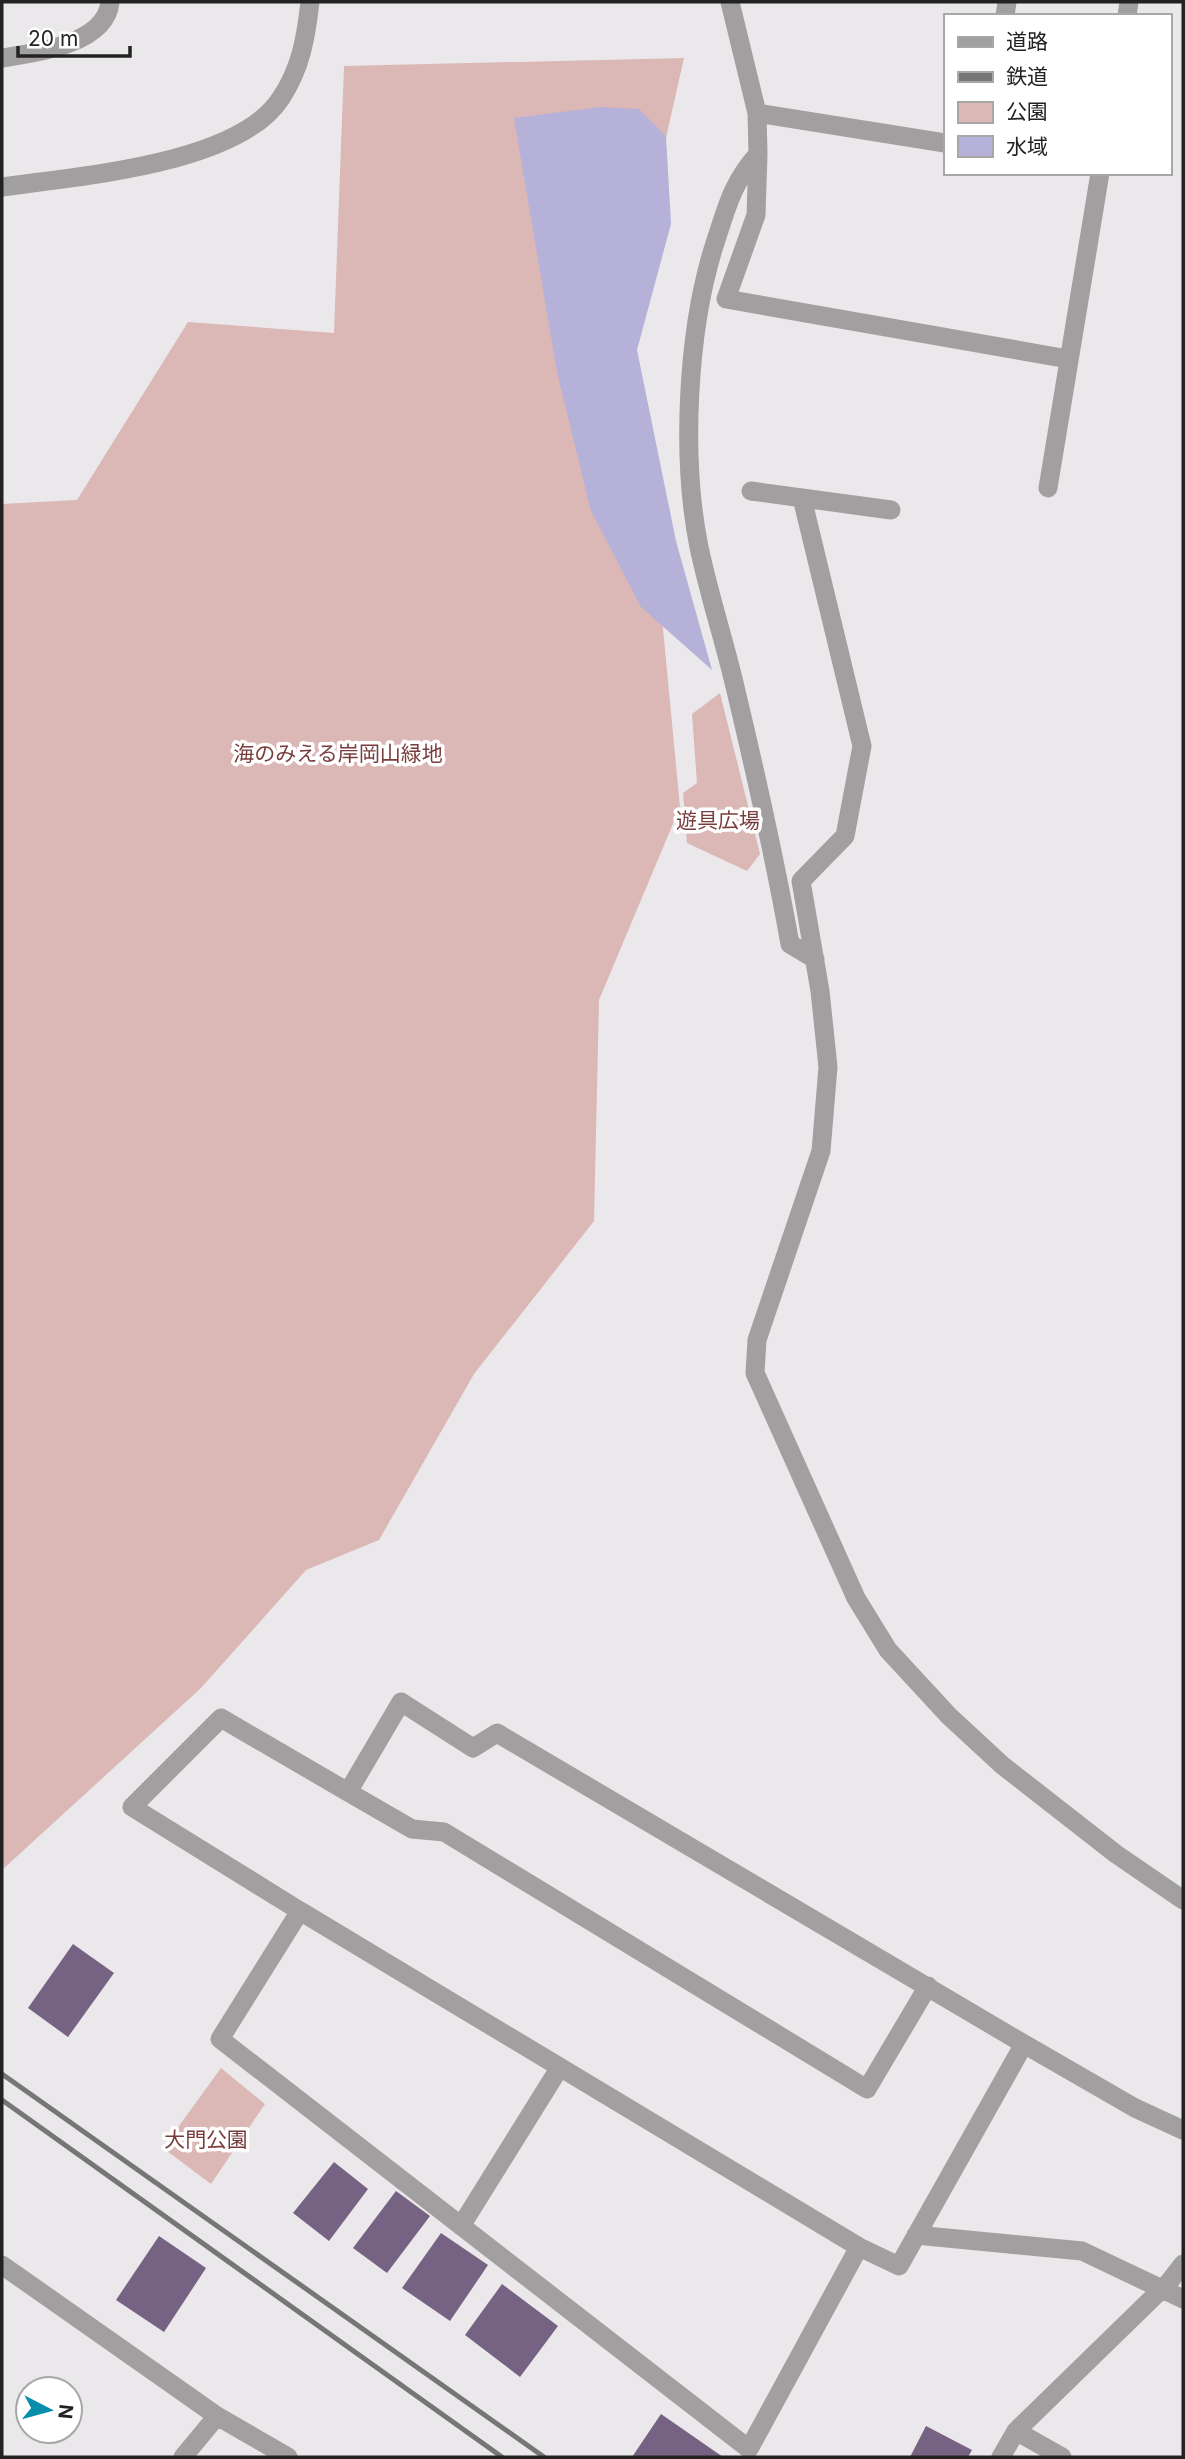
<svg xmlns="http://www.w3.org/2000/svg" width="1185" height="2459" font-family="Inter,'Noto Sans JP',sans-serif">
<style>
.green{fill:#dbb7b5}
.water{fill:#b5b1d8}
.building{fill:#766282}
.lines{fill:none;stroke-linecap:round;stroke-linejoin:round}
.minor{stroke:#a19f9f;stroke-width:19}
.rail{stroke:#777677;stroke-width:5}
.labels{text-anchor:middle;stroke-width:7;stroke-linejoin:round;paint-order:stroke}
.park-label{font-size:21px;fill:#7a3d3d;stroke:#fff}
</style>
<rect width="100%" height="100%" fill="#ebe8eb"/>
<path class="green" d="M684,58l-53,235 49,514 -81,193 -5,221 -120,153 -95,166 -73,30 -105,118 -199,182v-1366l75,-4 111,-178 146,11 10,-267z
M720,693l40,161 -13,17 -60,-28 -4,-50 14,-10 -5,-69z
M221,2068l44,36 -54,80 -48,-36z"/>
<path class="water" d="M601,107l38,2 27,27 5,88 -34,126 39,191 36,129 -71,-63 -50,-96 -34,-139 -43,-254z"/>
<path class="building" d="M73,1944l41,29 -46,64 -40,-29z
M334,2162l34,27 -39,52 -36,-28z
M396,2191l34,25 -43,57 -34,-25z
M441,2233l47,32 -38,56 -48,-33z
M159,2236l47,32 -42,64 -48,-32z
M502,2284l56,42 -38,51 -55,-42z
M661,2414l62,43h-91z
M926,2426l46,24 -4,7h-58z"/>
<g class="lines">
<path class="minor" d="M730,2l27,111 1,41 -2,61 -30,84 342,60
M1005,16l2,-14
M1127,16l2,-14
M2,58c34,-5 104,-14 108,-56
M757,113l188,30
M758,154c-26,29 -31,53 -43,89 -28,87 -34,215 -16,304 10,48 26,96 37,144 20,84 39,168 54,253l25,15
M2,187c75,-11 236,-22 279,-89 20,-30 25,-61 29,-96
M1048,488l52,-315
M751,491l140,19
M802,498l60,248 -17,90 -44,45 19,110 8,76 -7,84 -64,189 -2,33 101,225 32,52 61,66 53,49 114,89 67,46
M348,1792l64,37 32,3 423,257 61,-103
M300,1911l-168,-104 89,-89 127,74 53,-90 72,46 24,-15 527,311 111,64 48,22
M461,2226l99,-159
M916,2235l166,16 101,48
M859,2247l-110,202 -529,-410 80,-128 559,336 40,19 125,-222
M2,2265l215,151 71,41
M1016,2431l46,26
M183,2457l34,-41
M1001,2457l15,-26 153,-149 14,-18"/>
<path class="rail" d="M2,2074l542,383
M2,2100l500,357"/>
</g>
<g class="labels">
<g class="park-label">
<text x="338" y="761">海のみえる岸岡山緑地</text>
<text x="718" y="828">遊具広場</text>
<text x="206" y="2147">大門公園</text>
</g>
</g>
<rect width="1185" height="2459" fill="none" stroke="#232223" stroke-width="7"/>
<rect x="944" y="14" width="228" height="161" fill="#ffffff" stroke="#a7a7a7" stroke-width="2"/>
<rect x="958" y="37" width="35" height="10" fill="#a19f9f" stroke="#a7a7a7" stroke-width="2"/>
<text x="1006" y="49" font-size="21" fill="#232223">道路</text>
<rect x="958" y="72" width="35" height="10" fill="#777677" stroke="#a7a7a7" stroke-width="2"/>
<text x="1006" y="84" font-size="21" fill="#232223">鉄道</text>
<rect x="958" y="102" width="35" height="21" fill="#dbb7b5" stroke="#a7a7a7" stroke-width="2"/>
<text x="1006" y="119" font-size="21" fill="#232223">公園</text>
<rect x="958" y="136" width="35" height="21" fill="#b5b1d8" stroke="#a7a7a7" stroke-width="2"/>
<text x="1006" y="154" font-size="21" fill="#232223">水域</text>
<g transform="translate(49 2410) rotate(96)"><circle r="33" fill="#ffffff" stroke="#a7a7a7" stroke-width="2"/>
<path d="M0-5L12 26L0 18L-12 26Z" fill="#088ead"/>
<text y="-10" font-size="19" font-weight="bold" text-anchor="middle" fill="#232223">N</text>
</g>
<path d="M18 46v10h112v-10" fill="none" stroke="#232223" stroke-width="3.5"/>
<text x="28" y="46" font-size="21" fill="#232223" stroke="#ffffff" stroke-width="5" paint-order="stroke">20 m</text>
</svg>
